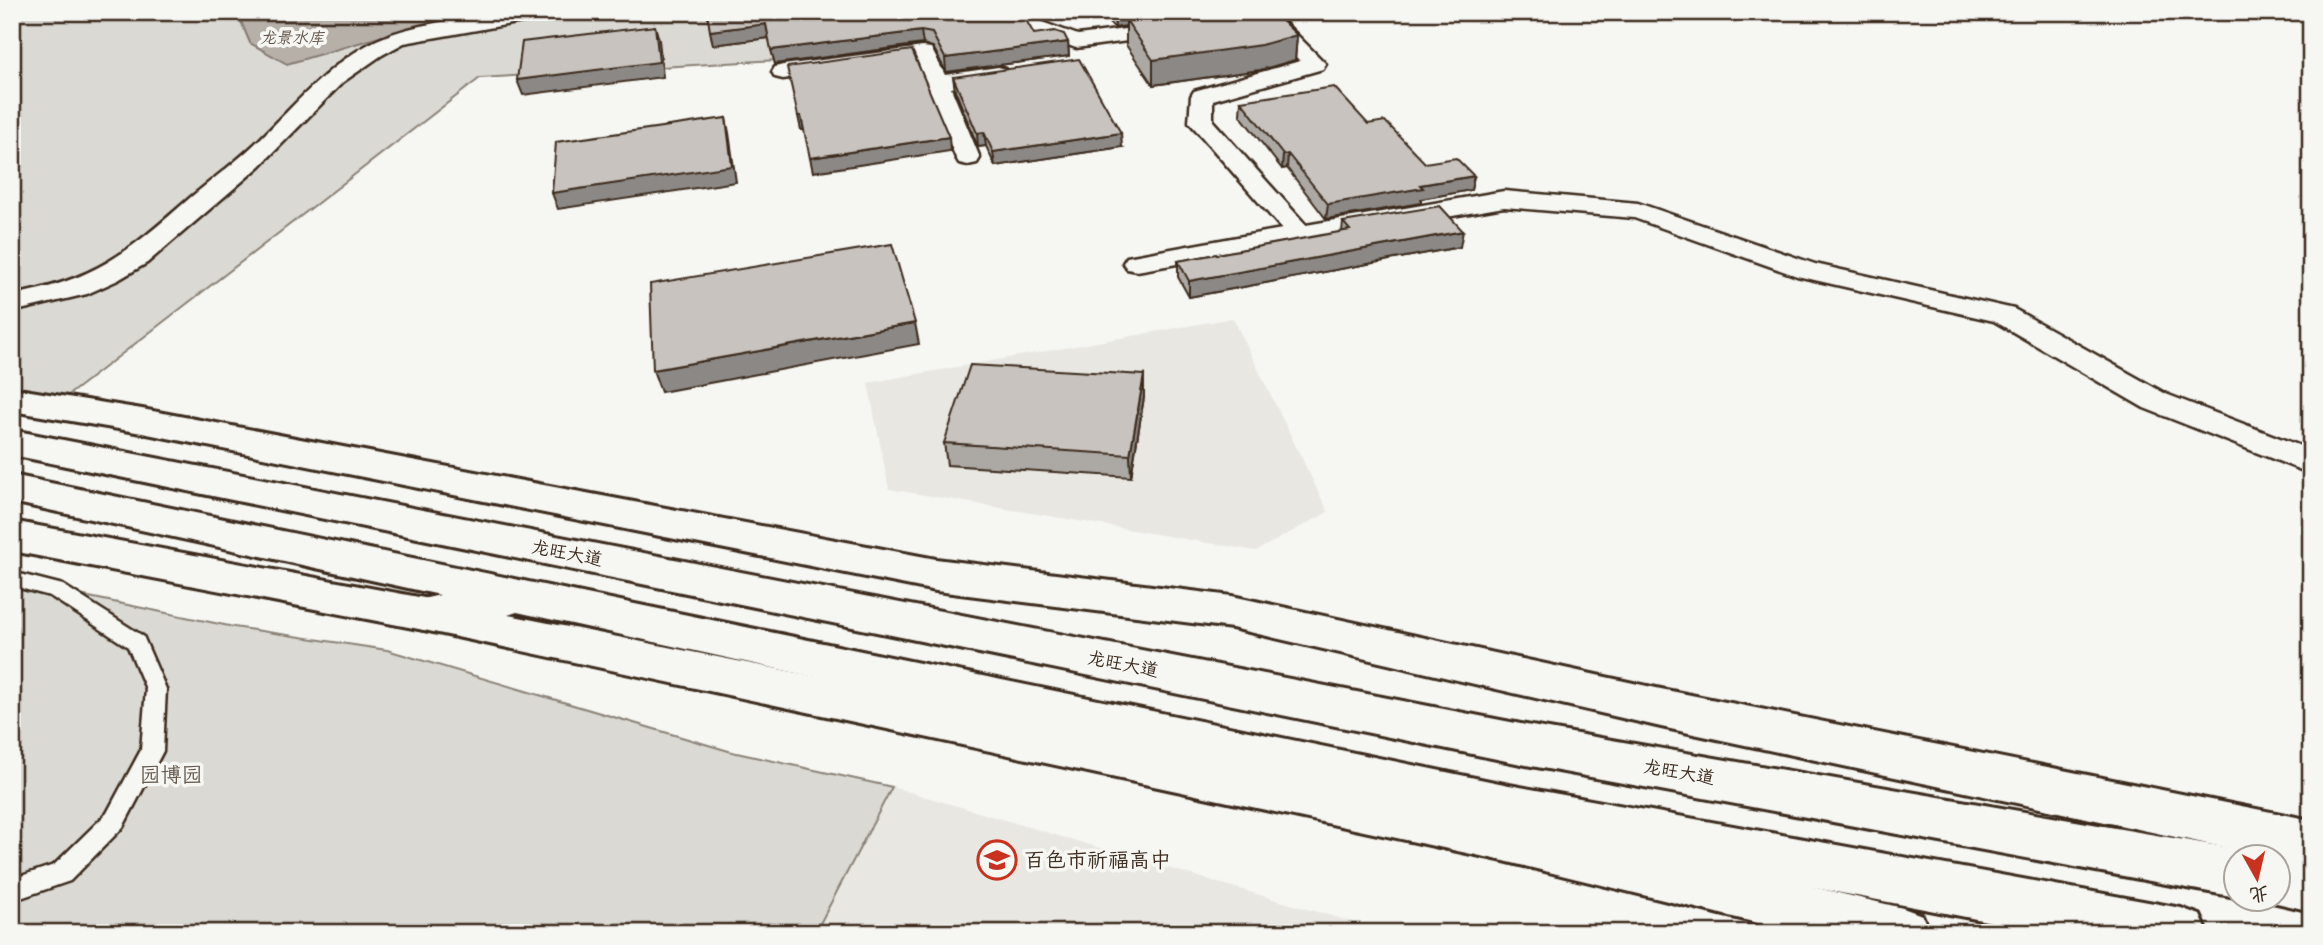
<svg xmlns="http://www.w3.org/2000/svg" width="2323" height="945" font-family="'Shantell Sans','LXGW WenKai TC',sans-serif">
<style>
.built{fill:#e8e7e2}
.green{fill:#dad9d3;stroke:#8a8278;stroke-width:2}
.water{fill:#b6b0a9;stroke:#857a71;stroke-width:2}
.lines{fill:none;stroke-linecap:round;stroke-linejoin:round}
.service-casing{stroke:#3b2a1e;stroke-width:5}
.minor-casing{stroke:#3b2a1e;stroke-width:5}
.tertiary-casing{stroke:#3b2a1e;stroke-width:6}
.trunk-casing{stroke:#3b2a1e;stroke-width:6}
.service{fill:#f6f6f2;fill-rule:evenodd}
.minor{fill:#f6f6f2;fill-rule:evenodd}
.tertiary{fill:#f6f6f2;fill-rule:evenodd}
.trunk{fill:#f6f6f2;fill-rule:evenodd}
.wall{fill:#aca8a3;stroke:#3b2a1e;stroke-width:2}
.shaded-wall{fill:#8c8885;stroke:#3b2a1e;stroke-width:2}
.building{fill:#c8c3be;stroke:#3b2a1e;stroke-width:2}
.labels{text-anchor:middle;stroke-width:7;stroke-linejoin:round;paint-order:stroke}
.far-water-label{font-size:16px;font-style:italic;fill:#605248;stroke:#f6f6f2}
.street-label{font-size:18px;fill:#3b2a1e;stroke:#f6f6f2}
.near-park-label{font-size:21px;fill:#63564b;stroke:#f6f6f2}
.near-poi-label{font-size:21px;fill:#3b2a1e;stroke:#f6f6f2;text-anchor:start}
</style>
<rect width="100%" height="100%" fill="#f6f6f2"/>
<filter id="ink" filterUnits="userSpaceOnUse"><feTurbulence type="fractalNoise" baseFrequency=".0143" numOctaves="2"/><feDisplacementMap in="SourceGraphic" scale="14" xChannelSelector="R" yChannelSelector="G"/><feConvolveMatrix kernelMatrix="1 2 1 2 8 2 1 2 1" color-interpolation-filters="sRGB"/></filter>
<g filter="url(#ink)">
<path class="built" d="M1233,318l95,194 -72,39 -367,-62 -21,-106z
M892,787l497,146h-574z"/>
<path class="green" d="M12,12h842l-77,48 -297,18 -418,322 -50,-11z
M12,581l222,46 153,23 345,102 160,35 -77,146h-803z"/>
<path class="water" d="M237,12h266l-93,16 -123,36 -37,-21z"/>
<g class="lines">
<g class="service-casing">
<path id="service" d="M12,572l51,13 80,51 23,53 -3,62 -40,76 -53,54 -58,20v-22l42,-14 53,-52 34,-63 5,-61 -18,-42 -78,-51 -38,-10z"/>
</g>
<g class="minor-casing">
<path id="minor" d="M509,12h46l-10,6 -141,25 -22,12 -39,27 -83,84 -113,97 -29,17 -31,14 -75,18v-17c85,-15 117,-44 179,-98 24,-20 48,-37 70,-59 34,-33 65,-71 108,-94 41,-22 94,-24 140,-32z
M985,12h29l64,23 94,-12 7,2 3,4 -3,4 -7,2 -96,13 -88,-32z
M1257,13h18l51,51 -3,5 -110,31v21l93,104 198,-34 134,12 177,61 199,45 152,85 145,56v24l-167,-66 -150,-87 -197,-45 -163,-58 -130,-11 -367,64 -10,-2 -4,-6 4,-6 155,-28 -93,-107 2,-26 3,-5 106,-30 -38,-38 -5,-2 -3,-4z
M923,47l8,1 14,27 53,-8 8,2 3,5 -3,5 -55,9 29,70 -3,5 -9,2 -9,-2 -3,-5 -40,-98 -133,19 -8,-2 -3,-5 3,-5 8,-2z"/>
</g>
<g class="tertiary-casing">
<path id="tertiary" d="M12,388l130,21 794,150 296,37 429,93 650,131v46l-650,-139 -429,-99 -296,-37 -794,-158 -130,-22z
M12,521l412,77 1080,217 399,93 19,7 8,18h-132l-294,-72 -1080,-231 -412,-79z"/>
</g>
<g class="trunk-casing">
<path id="trunk" d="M12,430l1514,295 710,124 19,9h-19v39l-710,-132 -1514,-310z
M12,475l1497,310 672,123 19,7 8,18h-160l-539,-104 -992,-217 -15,5 -78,13 -15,-4 -7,-12 7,-12 31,-7 -428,-93z
M2278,857l33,6v48l-47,-11h14z"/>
</g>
<use href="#service" class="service"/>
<use href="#minor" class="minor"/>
<use href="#tertiary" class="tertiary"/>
<use href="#trunk" class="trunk"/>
</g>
<path class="wall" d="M707,12l327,22 34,8 1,14 -123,16 -13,-25 -10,-3 -148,20 -6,-26 -56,7z
M1102,12h171l24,23 -2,25 -35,10 -107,15 -27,-40v-19l-11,2 -6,-5z
M953,77l169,70 -127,19 -9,-20 -8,1 -23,-57z
M1241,101l127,23 57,39 49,13 -3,14 -50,9v4l-95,16 -39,-51 -5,1 -42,-54z
M1343,222l117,25 -271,50 -11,-20v-16l164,-29z
M1144,375v22l-13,80 -184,-12 -3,-22z"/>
<path class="shaded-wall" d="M1114,12h121l-109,8v6l-11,2z
M766,24l3,14 -56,7 -3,-14z
M655,26l4,14 4,37 -140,18 -6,-15z
M921,31l2,13 -148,20 -4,-14z
M1297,35l-2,25 -35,10 -107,15v-25z
M1068,42l1,14 -123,16 -1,-14z
M798,116h3l3,14h-3z
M726,118l3,15 7,49 -178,27 -6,-16z
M984,132l2,14 -8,1 -1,-14z
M1121,133l1,14 -127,19 -2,-14z
M949,137l1,14 -137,21 -3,-14z
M1288,154l-1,14 -5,1 1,-14z
M1474,176l-3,14 -50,9v4l-95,16 2,-15 92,-19z
M1463,231l-3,16 -271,50v-16z
M915,323l4,21 -258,48 -8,-22z
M1144,375v22l-13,80 -1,-22z"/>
<path class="building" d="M707,12h299l20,8 8,14 21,-3 9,3 4,8 -123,16 -13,-25 -11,-2 -150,19 -5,-26 -56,7z
M1188,12h85l24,23 -36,10 -108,15 -27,-40z
M655,26l4,36 -142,18 5,-38z
M912,50l37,87 -139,21 -9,-42h-3l-11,-49z
M1079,59l42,74 -128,19 -9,-20 -7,1 -24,-56z
M1334,87l34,37 17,-3 40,42 31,-5 18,18 -54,9 3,3 -95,16 -40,-50 -5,1 -42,-54z
M726,118l6,48 -180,27 4,-51z
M1440,206l23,25 -274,50 -11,-20 172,-31 -7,-8z
M892,244l23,79 -262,47 -3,-86z
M970,365l174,10 -14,80 -186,-12z"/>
</g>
<defs>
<g id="school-ring" transform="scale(2.0125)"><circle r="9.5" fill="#f6f6f2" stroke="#c8321e" stroke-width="1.5"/><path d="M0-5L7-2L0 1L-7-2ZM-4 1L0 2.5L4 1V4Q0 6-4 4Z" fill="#c8321e"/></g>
</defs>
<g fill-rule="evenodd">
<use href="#school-ring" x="997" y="860"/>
</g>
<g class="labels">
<g class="far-water-label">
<text x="292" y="43">龙景水库</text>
</g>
<g class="street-label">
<text transform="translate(567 553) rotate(11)" y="6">龙旺大道</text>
<text transform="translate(1123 664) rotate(11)" y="6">龙旺大道</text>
<text transform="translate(1679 772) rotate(10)" y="6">龙旺大道</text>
</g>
<g class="near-park-label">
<text x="171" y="782">园博园</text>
</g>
<g class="near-poi-label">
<text x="1024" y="867">百色市祈福高中</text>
</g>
</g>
<rect width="2323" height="945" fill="none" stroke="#f6f6f2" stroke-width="42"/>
<rect x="21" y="21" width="2281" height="903" fill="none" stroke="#3b2a1e" stroke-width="2.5" filter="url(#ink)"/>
<g transform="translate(2257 878) rotate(172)"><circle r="33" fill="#f6f6f2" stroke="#aba49d" stroke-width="2"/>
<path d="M0-5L12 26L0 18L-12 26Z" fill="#c8321e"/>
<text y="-10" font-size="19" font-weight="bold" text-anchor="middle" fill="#3b2a1e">北</text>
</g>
</svg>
